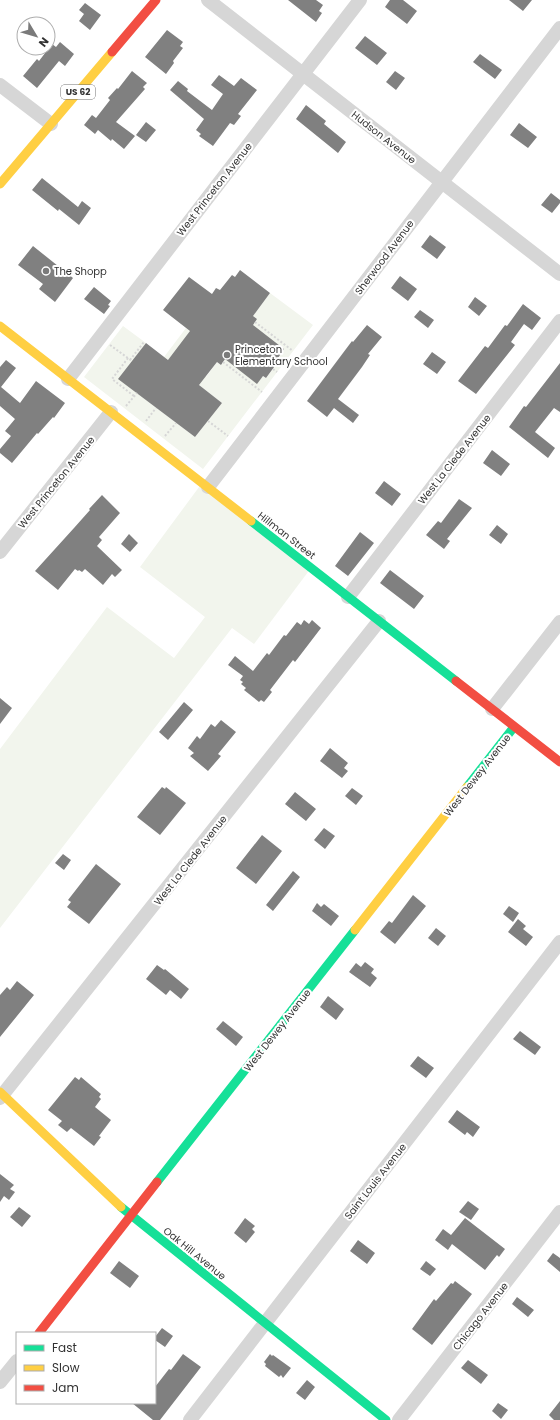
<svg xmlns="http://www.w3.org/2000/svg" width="560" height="1420" font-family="Poppins,sans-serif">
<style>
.green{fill:#f2f5ed}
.building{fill:#808080}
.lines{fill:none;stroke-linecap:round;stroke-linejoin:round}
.path{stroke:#d6d6d6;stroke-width:2;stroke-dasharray:2 2;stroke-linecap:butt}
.street{stroke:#d6d6d6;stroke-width:14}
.fast{stroke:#16e098;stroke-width:9}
.slow{stroke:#ffcf43;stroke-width:9}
.jam{stroke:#f24e42;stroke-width:9}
.poi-dot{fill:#7a7a7a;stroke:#fff;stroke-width:1.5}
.labels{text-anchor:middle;stroke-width:4;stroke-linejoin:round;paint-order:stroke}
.shield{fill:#fff;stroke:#707070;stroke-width:1}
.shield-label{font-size:9px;font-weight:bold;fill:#323232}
.street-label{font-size:10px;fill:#323232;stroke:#fff}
.poi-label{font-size:10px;fill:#323232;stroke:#fff;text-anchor:start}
</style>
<rect width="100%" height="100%" fill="#fff"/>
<path class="green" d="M270,293l43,32 -110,144 -119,-92 39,-51 23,17 -27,36 76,58 27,-34 -26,-20 6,-9 4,3 11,-15 4,3 4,-6 41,19 14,-18 -2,-2 6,-9 -32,-24 5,-6 -4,-3z
M186,328l18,14 -32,21 -8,-6z
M202,483l109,85 -57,76 -22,-16 -232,300v-179l107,-142 67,51 31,-41 -65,-50z"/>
<path class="building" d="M288,0h28l7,5 -4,6 3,2 -6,9z
M390,0h13l14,11 -10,13 -22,-17z
M509,0h23l-9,11z
M85,3l16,12 -11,15 -11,-9 5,-7 -5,-4z
M167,30l16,12 -3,4 3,2 -10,13 1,2 -8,11 -21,-17z
M365,36l22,17 -10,12 -22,-17z
M60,42l14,12 -9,12 -6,-5 -22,27 -14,-12 14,-17 2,2 13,-17 4,3z
M480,54l22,16 -7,9 -22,-17z
M132,71l15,12 -4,4 2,2 -29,33 19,14 -11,13 -12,-10 -1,2 -13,-11 -3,4 -11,-9 8,-10 4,3 14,-18 -2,-2 9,-10 1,1z
M395,71l10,7 -9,12 -10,-8z
M219,75l15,11 7,-8 16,12 -19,24 3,2 -7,9 -4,-2 -17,23 -14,-10 2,-2 -5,-4 8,-11 -34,-29 8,-9 10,8 -1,2 25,19 11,-16 -12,-9z
M306,105l20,16 -2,3 22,18 -8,11 -42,-34z
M146,122l10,8 -10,12 -10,-7z
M519,123l18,14 -9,11 -18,-13z
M42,178l36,29 4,-6 9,7 -12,17 -20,-16 -1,2 -26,-21z
M551,193l9,7v3l-8,10 -11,-8z
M430,235l16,12 -9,12 -16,-12z
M33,246l40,32 -18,24 -16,-13 4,-5 -25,-19z
M240,270l30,23 -17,23 4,3 -4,6 31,24 -6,9 2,1 -14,19 -3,-2 -6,8 -32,-25 -4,6 -4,-3 -18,23 23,18 -27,34 -77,-58 28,-36 22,17 22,-29 -27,-21 26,-33 23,17 4,-6 4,2 12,-15 3,2z
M400,276l17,13 -9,12 -17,-13z
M94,287l17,14 -3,4 2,1 -6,8 -20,-15z
M475,297l12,9 -8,10 -11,-9z
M523,304l18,14 -9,12 -8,-6 -13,18 4,3 -39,49 -18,-13 27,-35 3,2 17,-23 2,1z
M420,310l14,10 -6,8 -14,-11z
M367,325l15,12 -14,17 2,1 -8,12 -24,32 21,16 -6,8 -19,-15 -7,9 -20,-16 45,-60 1,1z
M432,352l14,10 -9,12 -14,-10z
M6,360l10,8 -15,19 19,16 16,-22 29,22 -11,15 -1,-1 -15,17 -1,-1 -25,30 -12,-10v-4l11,-13 -6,-5 10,-12 -15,-13v-39z
M560,363v49l-6,-4 -19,24 20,16 -7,10 -39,-31 15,-21 2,1z
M492,450l18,14 -9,12 -18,-13z
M384,481l17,13 -9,12 -17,-13z
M102,495l18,18 -21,24 3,3 -5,6 25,24 -7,7 -3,-3 -9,11 -18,-16 -3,3 -3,-2 -1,1 -3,-2 -17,21 -23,-19 39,-43 16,-18 -1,-1z
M459,499l13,9 -25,31 3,2 -6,8 -18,-14 12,-14 3,2z
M497,525l11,9 -7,10 -12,-9z
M360,532l14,11 -26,33 -13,-10z
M129,534l9,9 -8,9 -9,-8z
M390,570l34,26 -10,13 -34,-26z
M304,620l5,4 3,-4 9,8 -26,34 -2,-2 -23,30 2,2 -8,10 -3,-2 -2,2 -15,-12 2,-2 -5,-4 2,-2 -3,-2 3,-4 -15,-11 7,-9 18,15 14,-18 2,2 15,-20 2,1 11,-14 4,3z
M0,698l12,10 -12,16z
M184,702l9,8 -25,30 -9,-8z
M221,720l15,12 -18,22 3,2 -13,15 -18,-15 4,-3 -6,-5 9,-12 3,3 11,-15 4,3z
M330,748l18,15 -4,5 4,3 -6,7 -22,-17z
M162,787l3,2 1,-2 20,16 -26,32 -23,-18z
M352,788l11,8 -7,9 -11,-9z
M295,792l21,17 -10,12 -21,-17z
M324,828l11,8 -10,13 -11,-9z
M262,835l20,16 -26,33 -20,-16z
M63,854l8,6 -7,10 -9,-7z
M96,864l25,20 -32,40 -22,-17 4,-5 -3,-2z
M293,871l7,6 -27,34 -7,-6z
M413,895l13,11 -31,38 -15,-12 9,-11 3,2z
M317,903l4,4 3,-3 15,12 -8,10 -19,-15z
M509,906l10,7 -6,9 -10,-8z
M518,919l8,7 -3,3 10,8 -7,9 -18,-14z
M436,928l10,8 -8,10 -10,-8z
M365,962l9,7 -3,4 6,5 -7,9 -21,-15 7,-9 5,4z
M157,965l7,5 1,-1 24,20 -8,10 -11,-9 -4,5 -20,-16z
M17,981l17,14 -34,42v-42l7,-8 3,3z
M328,996l16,13 -8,11 -16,-13z
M223,1021l20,16 -7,9 -20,-17z
M520,1031l21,16 -6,8 -22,-16z
M418,1056l16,12 -8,10 -16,-12z
M75,1077l4,3 2,-3 20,17 -2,3 2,2 -6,8 16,13 -12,16 2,1 -7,9 -23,-18 -4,4 -9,-7 4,-4 -14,-11z
M457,1110l23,17 -7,10 -6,-5 -2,3 -17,-13z
M0,1174l14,11 -4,4 5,3 -6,8 -5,-4 -4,6z
M468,1201l11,8 -8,11 -12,-8z
M19,1207l12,9 -9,11 -12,-10z
M245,1218l10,8 -3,3 3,3 -9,11 -12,-10z
M465,1218l40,31 -6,8 -2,-2 -12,15 -33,-26 -4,6 -13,-10 8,-11 8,6z
M358,1240l17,13 -8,11 -17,-13z
M553,1253l7,5v14l-13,-11z
M119,1261l20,15 -9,12 -20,-15z
M426,1261l10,8 -6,7 -10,-7z
M455,1281l17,13 -40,51 -20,-16 22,-30 2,2 15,-18 2,1z
M517,1297l17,13 -6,7 -16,-13z
M162,1328l11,8 -8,11 -10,-7v-3z
M183,1354l18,13 -41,53h-7l-21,-17h23v-16l14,-18 2,1z
M270,1354l2,2 1,-1 18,13 -8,10 -2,-3 -2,2 -14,-11 1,-2 -2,-2z
M468,1360l20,15 -7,9 -20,-16z
M307,1380l8,7 -10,13 -9,-7z
M560,1401v19h-6l-5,-5z
M498,1403l10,7 -7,9 -9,-8z"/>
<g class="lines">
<path class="path" d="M255,322l38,29
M110,345l22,16
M128,358l-16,21 22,17
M130,360l14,-18
M223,362l39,30
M273,369l4,3
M126,406l11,-13
M146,421l10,-13
M208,421l20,15
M165,436l11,-13"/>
<path class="street" d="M208,0l352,274
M0,85l51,39
M68,379l292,-379
M208,487l352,-459
M0,552l111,-140
M348,597l212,-276
M492,709l68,-87
M0,1098l379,-477
M0,1382l17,-21
M190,1420l370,-478
M399,1420l161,-208"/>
<path class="fast" d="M251,521l205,160
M467,787l47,-60
M157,1182l198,-252
M121,1207l265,213"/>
<path class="slow" d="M0,184l112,-132
M0,326l251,195
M355,930l112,-143
M0,1092l121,115"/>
<path class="jam" d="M112,52l44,-52
M456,681l104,81
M39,1333l118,-151"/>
</g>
<g class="poi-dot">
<circle cx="46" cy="271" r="4"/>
<circle cx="227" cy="355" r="4"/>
</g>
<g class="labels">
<rect class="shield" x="61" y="85" width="34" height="14" rx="3"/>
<g class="shield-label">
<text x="78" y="95">US 62</text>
</g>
<g class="street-label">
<text transform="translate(384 137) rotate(38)" y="4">Hudson Avenue</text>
<text transform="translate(214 189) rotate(-52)" y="4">West Princeton Avenue</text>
<text transform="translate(384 257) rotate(-53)" y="4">Sherwood Avenue</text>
<text transform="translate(454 459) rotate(-52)" y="4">West La Clede Avenue</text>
<text transform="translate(56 482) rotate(-51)" y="4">West Princeton Avenue</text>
<text transform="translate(287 535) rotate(38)" y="4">Hillman Street</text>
<text transform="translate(477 775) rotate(-52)" y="4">West Dewey Avenue</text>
<text transform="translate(190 860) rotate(-52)" y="4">West La Clede Avenue</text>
<text transform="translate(277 1030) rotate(-52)" y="4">West Dewey Avenue</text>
<text transform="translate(375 1181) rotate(-52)" y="4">Saint Louis Avenue</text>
<text transform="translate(195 1253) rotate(39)" y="4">Oak Hill Avenue</text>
<text transform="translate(480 1316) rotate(-52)" y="4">Chicago Avenue</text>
</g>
<g class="poi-label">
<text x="54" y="275">The Shopp</text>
<text x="235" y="353">Princeton<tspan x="235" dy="12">Elementary School</tspan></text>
</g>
</g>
<rect x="16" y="1332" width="140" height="72" fill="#ffffff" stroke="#adadad"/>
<rect x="24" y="1345" width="20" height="6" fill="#16e098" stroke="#adadad"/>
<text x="52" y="1352" font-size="12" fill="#323232">Fast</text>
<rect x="24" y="1365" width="20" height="6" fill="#ffcf43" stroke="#adadad"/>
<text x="52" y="1372" font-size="12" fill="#323232">Slow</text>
<rect x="24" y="1385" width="20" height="6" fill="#f24e42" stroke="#adadad"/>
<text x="52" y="1392" font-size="12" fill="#323232">Jam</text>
<g transform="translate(36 36) rotate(128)"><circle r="19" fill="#ffffff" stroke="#adadad"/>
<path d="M0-3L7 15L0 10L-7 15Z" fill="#7a7a7a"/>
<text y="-6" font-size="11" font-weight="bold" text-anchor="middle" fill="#323232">N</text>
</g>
</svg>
